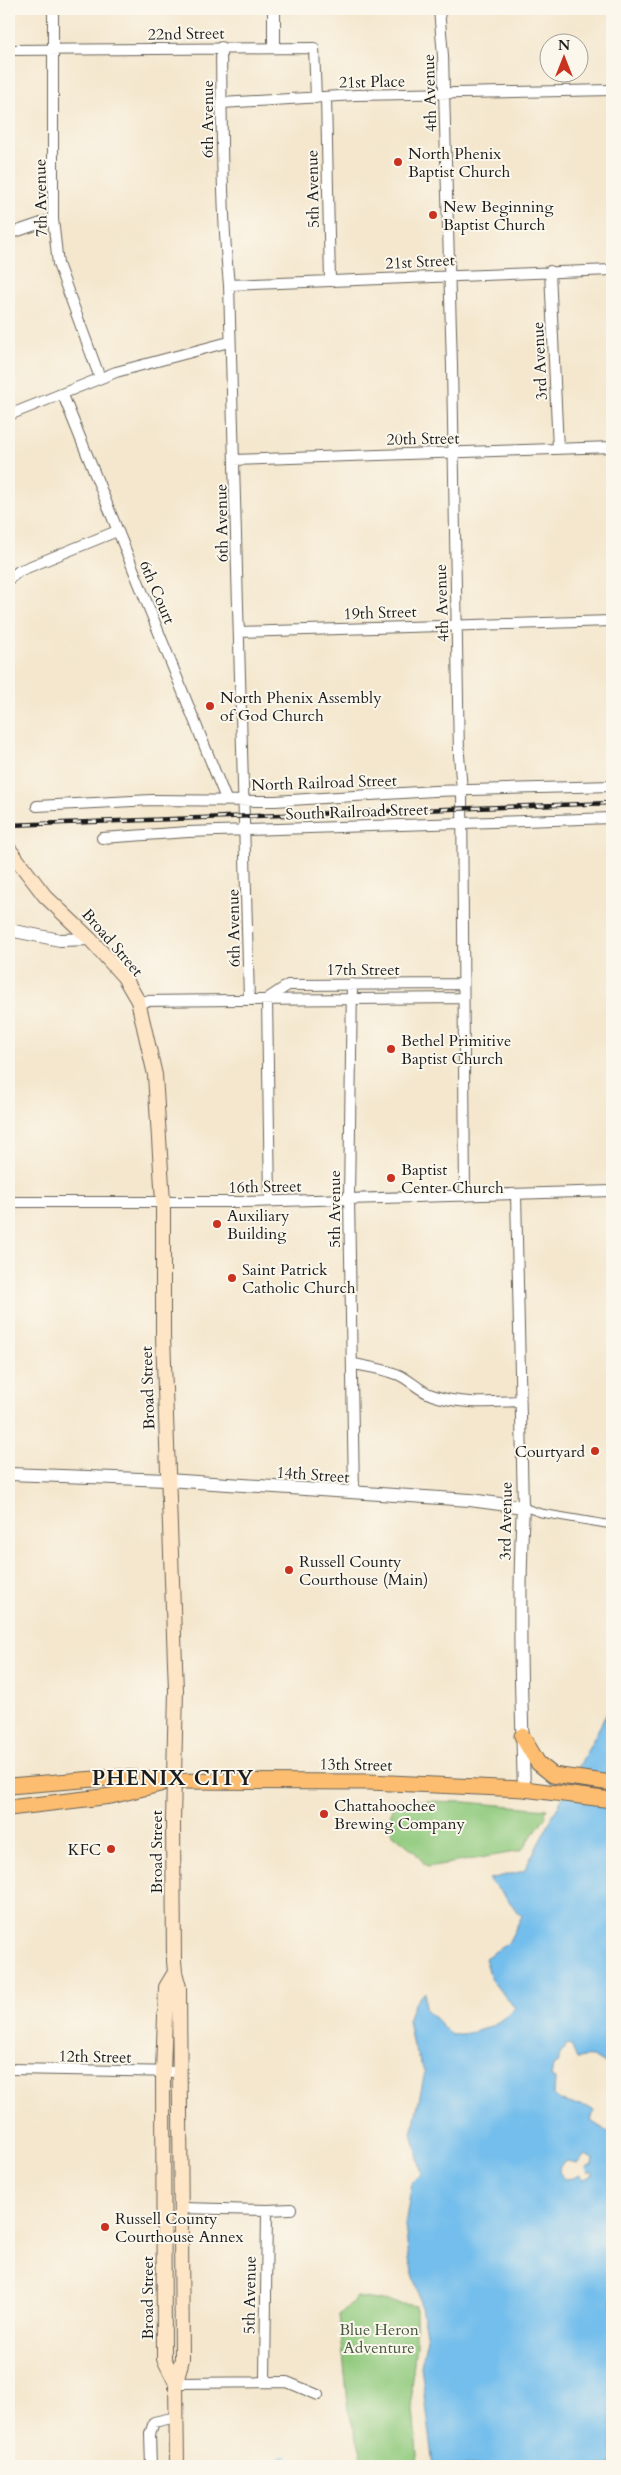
<svg xmlns="http://www.w3.org/2000/svg" width="621" height="2475" font-family="Cardo,serif">
<style>
.green{fill:#92cb7f;stroke:#57744e}
.water{fill:#73beec;stroke:#486d84;fill-rule:evenodd}
.lines{fill:none;stroke-linecap:round;stroke-linejoin:round}
.stream{stroke:#73beec;stroke-width:2.5}
.pedestrian-casing{stroke:#68635a;stroke-width:9}
.minor-casing{stroke:#68635a;stroke-width:12}
.tertiary-casing{stroke:#68635a;stroke-width:14}
.secondary-casing{stroke:#68635a;stroke-width:16}
.primary-casing{stroke:#68635a;stroke-width:17}
.pedestrian{stroke:#fff;stroke-width:7}
.minor{stroke:#fff;stroke-width:10}
.tertiary{stroke:#fff;stroke-width:12}
.secondary{stroke:#fee5c5;stroke-width:14}
.primary{stroke:#fcbd6f;stroke-width:15}
.rail-casing{stroke:#1c1c1c;stroke-width:4.5}
.rail{stroke:#fbf7ec;stroke-width:2.5;stroke-dasharray:8;stroke-linecap:butt}
.poi-dot{fill:#c8321e;stroke:#fbf7ec;stroke-width:2}
.labels{text-anchor:middle;stroke-width:4;stroke-linejoin:round;paint-order:stroke}
.street-label{font-size:16px;fill:#1c1c1c;stroke:#fbf7ec}
.poi-label{font-size:16px;fill:#1c1c1c;stroke:#fbf7ec;text-anchor:start}
.park-label{font-size:16px;fill:#45593f;stroke:#fbf7ec}
.district-label{font-size:21px;font-weight:bold;letter-spacing:1px;fill:#1c1c1c;stroke:#fbf7ec}
</style>
<rect width="100%" height="100%" fill="#fbf7ec"/>
<filter id="ink" filterUnits="userSpaceOnUse"><feTurbulence type="fractalNoise" baseFrequency=".02" numOctaves="2"/><feDisplacementMap in="SourceGraphic" scale="10" xChannelSelector="R" yChannelSelector="G"/><feConvolveMatrix kernelMatrix="1 2 1 2 8 2 1 2 1" color-interpolation-filters="sRGB"/></filter>
<filter id="wash" filterUnits="userSpaceOnUse"><feTurbulence type="fractalNoise" baseFrequency=".0096" numOctaves="4" result="noise"/><feDisplacementMap in="SourceGraphic" scale="20" xChannelSelector="R" yChannelSelector="G"/><feGaussianBlur stdDeviation="1.12" result="paint"/><feColorMatrix in="noise" values="0 0 0 0 0 0 0 0 0 0 0 0 0 0 0 0 0 1.4 0 .05"/><feComposite in="paint" operator="in"/></filter>
<g filter="url(#wash)">
<rect width="100%" height="100%" fill="#f4e7ce"/>
<path class="green" d="M393,1800l72,2 82,7 -2,4 1,3 -25,35 -94,16 -13,-16 -21,-17 -4,-8z
M357,2297l59,9v40l-5,40 7,80h-53l-16,-53 -10,-98z"/>
<path class="water" d="M612,1695v346l-5,-5 -5,2 10,13v21c-6,-13 -23,-19 -35,-13l-6,-14 -5,-1 -7,13v5l-6,4 -2,11 4,2 -1,16c14,14 27,5 40,16l-3,10 17,11 4,-1v335h-178l-13,-100 6,-28 -9,-46 -9,-32 -4,-35 7,-43 10,-8 -10,-41 13,-61 -12,-25 -5,-27 6,-17 11,-11v16l26,27c27,-2 45,-8 64,-27l-24,-28 -6,-22 23,-15 14,-27 -33,-37 35,-8 85,-162zM585,2155l8,4 -1,6 -6,2 2,6 4,-2 1,4 -9,4 -5,-4 -4,3 -10,1 -6,-7 1,-6 6,-5 12,2z"/>
<g class="lines">
<path class="stream" d="M264,2466l21,-9 18,9"/>
</g>
</g>
<g filter="url(#ink)">
<g class="lines">
<g class="pedestrian-casing">
<path id="pedestrian" d="M523,1507l18,6 71,12"/>
</g>
<g class="minor-casing">
<path id="minor" d="M53,9v210l5,45 42,114
M439,9l4,47 9,310 7,389 3,35 3,406
M221,47c1,80 0,159 8,238l20,714
M9,50l305,-2 2,50
M326,97l4,184
M222,103l134,-8 256,-5
M9,234l44,-15
M550,271l8,178
M229,285l383,-15
M63,395l163,404
M9,415l107,-43 113,-30
M234,460l378,-13
M9,579l10,-8 98,-40
M239,632l373,-11
M37,806l115,-6 123,1 159,-10 178,-5
M102,838l86,-6 424,-14
M352,984l-3,214 5,295
M267,999l3,202
M267,999l21,-14 175,-1
M138,1001l325,-3
M516,1194l7,313
M9,1202h236l367,-11
M354,1364c15,3 31,5 45,11 11,5 21,16 33,20 28,10 58,7 88,6
M9,2069l172,3
M181,2208l86,2 24,-1
M265,2381l2,-171
M176,2383l111,-1 31,13
M151,2466l-1,-32 4,-12 22,-5"/>
</g>
<g class="tertiary-casing">
<path id="tertiary" d="M274,9v38
M9,930l51,10 30,-1
M9,1474l158,6 303,20 53,7c-5,94 -2,188 1,282"/>
</g>
<g class="secondary-casing">
<path id="secondary" d="M9,849l36,47 45,43 34,38 14,24 17,74 8,127v133l13,355 -3,131 1,140 1,11 4,15 3,372 -6,24 1,83
M175,1972l-9,15 -3,85 1,287 12,24"/>
</g>
<g class="primary-casing">
<path id="primary" d="M522,1736l16,27 15,12 59,8
M9,1786l110,-9 55,4 195,1 155,7 88,11
M9,1808l102,-12 49,-12"/>
</g>
<use href="#pedestrian" class="pedestrian"/>
<use href="#minor" class="minor"/>
<use href="#tertiary" class="tertiary"/>
<use href="#secondary" class="secondary"/>
<use href="#primary" class="primary"/>
<g class="rail-casing">
<path id="rail" d="M9,825l603,-22"/>
</g>
<use href="#rail" class="rail"/>
</g>
</g>
<g class="poi-dot">
<circle cx="398" cy="162" r="5"/>
<circle cx="433" cy="215" r="5"/>
<circle cx="210" cy="706" r="5"/>
<circle cx="391" cy="1049" r="5"/>
<circle cx="391" cy="1178" r="5"/>
<circle cx="217" cy="1224" r="5"/>
<circle cx="232" cy="1278" r="5"/>
<circle cx="595" cy="1451" r="5"/>
<circle cx="289" cy="1570" r="5"/>
<circle cx="324" cy="1814" r="5"/>
<circle cx="111" cy="1849" r="5"/>
<circle cx="105" cy="2227" r="5"/>
</g>
<g class="labels">
<g class="street-label">
<text transform="translate(186 33) rotate(-1)" y="6">22nd Street</text>
<text transform="translate(372 81) rotate(-1)" y="6">21st Place</text>
<text transform="translate(429 93) rotate(-92)" y="6">4th Avenue</text>
<text transform="translate(207 119) rotate(-90)" y="6">6th Avenue</text>
<text transform="translate(312 189) rotate(-91)" y="6">5th Avenue</text>
<text transform="translate(40 198) rotate(-91)" y="6">7th Avenue</text>
<text transform="translate(420 261) rotate(-3)" y="6">21st Street</text>
<text transform="translate(539 361) rotate(-93)" y="6">3rd Avenue</text>
<text transform="translate(423 438) rotate(-1)" y="6">20th Street</text>
<text transform="translate(221 523) rotate(-91)" y="6">6th Avenue</text>
<text transform="translate(158 592) rotate(67)" y="6">6th Court</text>
<text transform="translate(441 603) rotate(-92)" y="6">4th Avenue</text>
<text transform="translate(380 612) rotate(-2)" y="6">19th Street</text>
<text transform="translate(324 782) rotate(-2)" y="6">North Railroad Street</text>
<text transform="translate(357 811) rotate(-2)" y="6">South Railroad Street</text>
<text transform="translate(233 928) rotate(-91)" y="6">6th Avenue</text>
<text transform="translate(113 942) rotate(49)" y="6">Broad Street</text>
<text x="363" y="975">17th Street</text>
<text transform="translate(265 1186) rotate(-1)" y="6">16th Street</text>
<text transform="translate(334 1209) rotate(-90)" y="6">5th Avenue</text>
<text transform="translate(147 1388) rotate(-92)" y="6">Broad Street</text>
<text transform="translate(313 1474) rotate(4)" y="6">14th Street</text>
<text transform="translate(505 1521) rotate(-89)" y="6">3rd Avenue</text>
<text transform="translate(356 1764) rotate(1)" y="6">13th Street</text>
<text transform="translate(156 1852) rotate(-90)" y="6">Broad Street</text>
<text transform="translate(95 2056) rotate(1)" y="6">12th Street</text>
<text transform="translate(249 2295) rotate(-89)" y="6">5th Avenue</text>
<text transform="translate(147 2298) rotate(-90)" y="6">Broad Street</text>
</g>
<g class="poi-label">
<text x="408" y="159">North Phenix<tspan x="408" dy="18">Baptist Church</tspan></text>
<text x="443" y="212">New Beginning<tspan x="443" dy="18">Baptist Church</tspan></text>
<text x="220" y="703">North Phenix Assembly<tspan x="220" dy="18">of God Church</tspan></text>
<text x="401" y="1046">Bethel Primitive<tspan x="401" dy="18">Baptist Church</tspan></text>
<text x="401" y="1175">Baptist<tspan x="401" dy="18">Center Church</tspan></text>
<text x="227" y="1221">Auxiliary<tspan x="227" dy="18">Building</tspan></text>
<text x="242" y="1275">Saint Patrick<tspan x="242" dy="18">Catholic Church</tspan></text>
<text x="585" y="1457" text-anchor="end">Courtyard</text>
<text x="299" y="1567">Russell County<tspan x="299" dy="18">Courthouse (Main)</tspan></text>
<text x="334" y="1811">Chattahoochee<tspan x="334" dy="18">Brewing Company</tspan></text>
<text x="101" y="1855" text-anchor="end">KFC</text>
<text x="115" y="2224">Russell County<tspan x="115" dy="18">Courthouse Annex</tspan></text>
</g>
<g class="park-label">
<text x="379" y="2335">Blue Heron<tspan x="379" dy="18">Adventure</tspan></text>
</g>
<g class="district-label">
<text x="173" y="1785">PHENIX CITY</text>
</g>
</g>
<rect width="621" height="2475" fill="none" stroke="#fbf7ec" stroke-width="30"/>
<g transform="translate(564 58)"><circle r="24" fill="#fbf7ec" stroke="#a29f99"/>
<path d="M0-4L9 19L0 12L-9 19Z" fill="#c8321e"/>
<text y="-8" font-size="14" font-weight="bold" text-anchor="middle" fill="#1c1c1c">N</text>
</g>
</svg>
